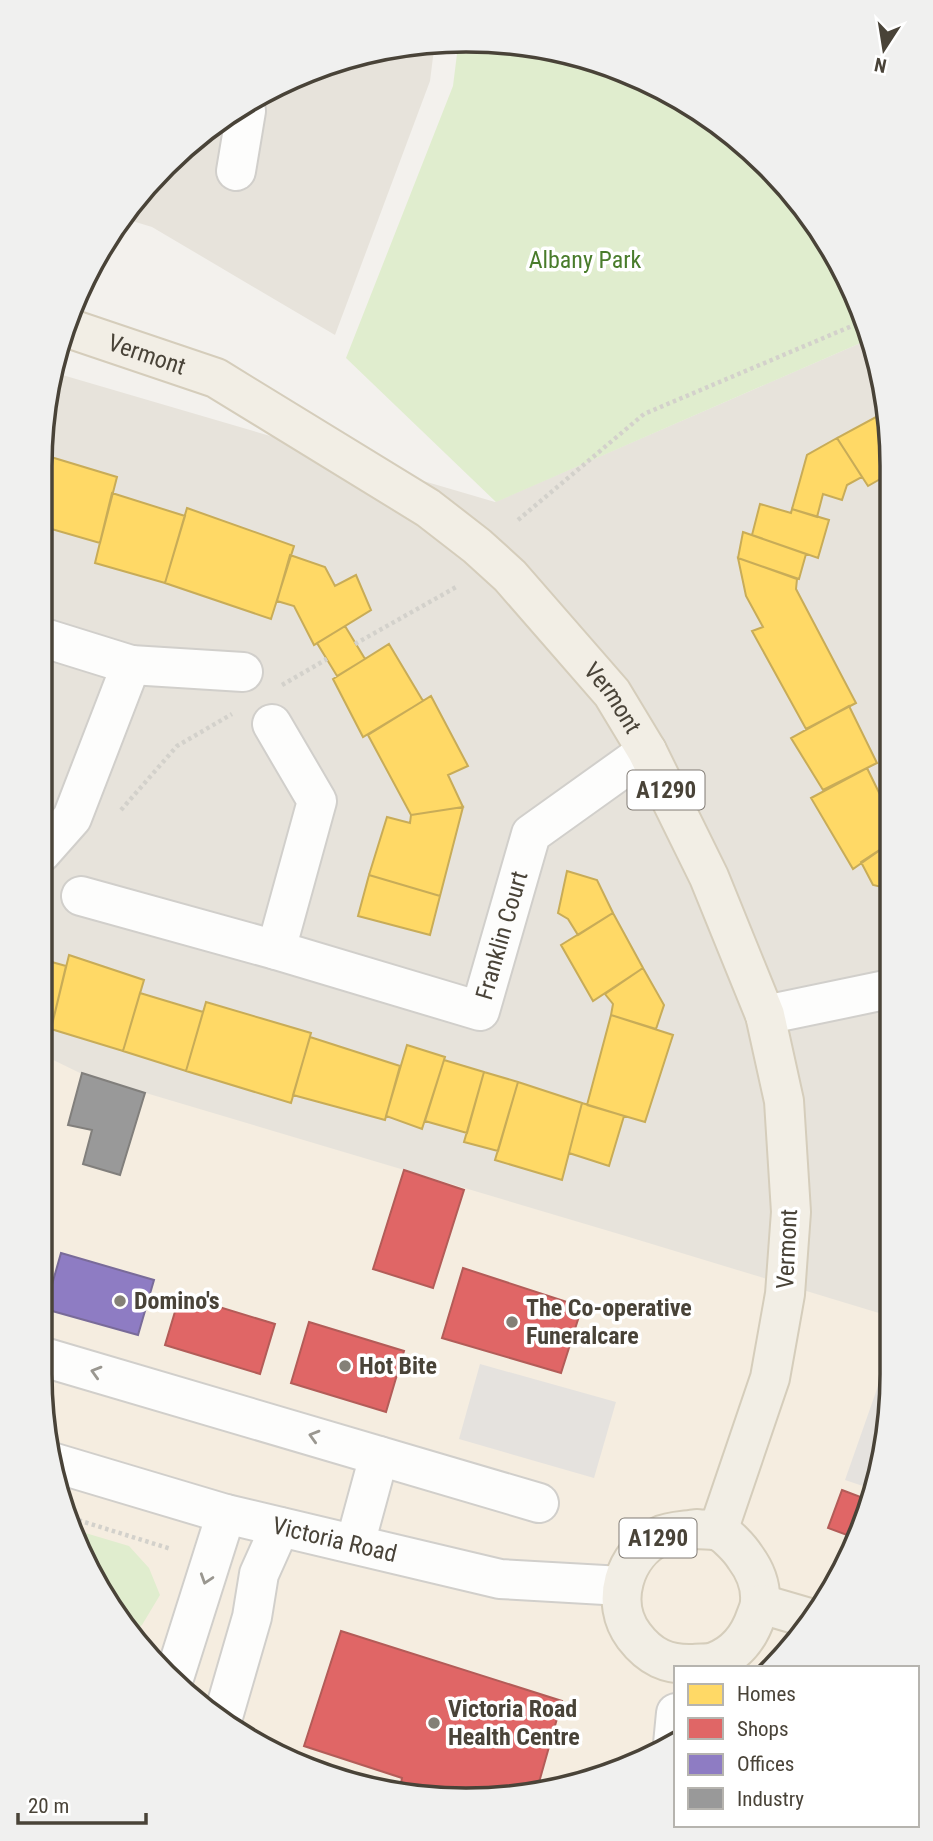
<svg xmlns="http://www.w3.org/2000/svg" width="933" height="1841" font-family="'Roboto Condensed',sans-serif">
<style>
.residential{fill:#e7e3db}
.commercial{fill:#f5ede0}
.green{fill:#e0edce}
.parking{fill:#e5e2de}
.homes{fill:#ffd966;stroke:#c8ac58;stroke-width:2}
.shops{fill:#e06666;stroke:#b35c58;stroke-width:2}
.offices{fill:#8e7cc3;stroke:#796b99;stroke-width:2}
.industry{fill:#999;stroke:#817f7c;stroke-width:2}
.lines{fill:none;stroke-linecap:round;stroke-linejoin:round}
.minor-casing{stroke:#d1cfcb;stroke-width:42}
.major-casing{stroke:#d5cdbb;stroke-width:42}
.path{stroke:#d3d1cb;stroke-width:4.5;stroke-dasharray:3.5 3.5;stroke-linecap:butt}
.minor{stroke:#fdfdfc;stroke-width:38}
.major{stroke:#f2eee5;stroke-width:38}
.oneway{stroke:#9a9790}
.poi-dot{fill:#848077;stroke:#fff;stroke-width:2.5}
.labels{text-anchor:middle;stroke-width:7;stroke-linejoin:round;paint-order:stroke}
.shield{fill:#fff;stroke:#807b74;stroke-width:2}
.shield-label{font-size:23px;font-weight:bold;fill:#494338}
.park-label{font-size:24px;fill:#497c2b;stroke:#fff}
.street-label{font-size:24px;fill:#494338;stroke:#fff}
.poi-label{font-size:24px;font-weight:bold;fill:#494338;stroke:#fff;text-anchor:start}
.rim{fill:none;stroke:#494338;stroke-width:3.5}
</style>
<rect width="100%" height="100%" fill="#f3f1ed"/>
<path class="residential" d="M434,49l-4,32 -95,254 -183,-108 -23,-7 56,-74 144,-83z
M872,338l17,73 3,991 -43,161 -75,105h-98l-21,89 -133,40 -139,-5 -130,-49 -124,-109 -66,-122 -23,-138 1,-935 18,-65 436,128z"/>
<path class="commercial" d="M41,1054l41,20 537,160 273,83v85l-43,161 -75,105h-98v74l-21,15 -133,40 -139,-5 -130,-49 -124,-109 -66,-122 -23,-138z"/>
<path class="green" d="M494,41l161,43 92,62 74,83 49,100 2,9 -376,164 -150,-144 107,-272 5,-40z
M72,1529l57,17 20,22 11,27 -18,30 -14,9z"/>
<path class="parking" d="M480,1364l136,38 -22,76 -135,-39z
M884,1369l8,2v31l-23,86 -24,-8z"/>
<path class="homes" d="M889,410v64l-21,12 -31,-48z
M837,438l25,39 -15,8 -5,15 -19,-6 -6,23 -25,-8 15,-54z
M41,454l76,23 -17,66 -59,-17z
M112,493l73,23 -20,67 -70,-20z
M760,504l31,9 1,-4 37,11 -11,38 -66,-23z
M187,508l107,38 -23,73 -106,-36z
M743,532l63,22 -7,25 -61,-21z
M290,555l35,12 10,19 21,-11 15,35 -57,35 -20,-39 -17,-5z
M738,558l59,21 -1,10 60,114 -50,26 -54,-98 11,-4 -17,-31z
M345,626l20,33 -28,17 -20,-33z
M389,644l34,57 -60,36 -30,-58z
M431,696l37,70 -20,9 15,32 -52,8 -43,-80z
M849,706l28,57 -54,27 -32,-52z
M867,768l23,47v28l-37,26 -42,-71z
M463,807l-23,89 -71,-21 18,-58 23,6 1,-8z
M890,843v46l-17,-4 -12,-23z
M567,871l30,9 16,33 -35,22 -10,-16 -10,-6z
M369,875l71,21 -10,39 -72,-19z
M613,913l30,55 -50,33 -32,-56z
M69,955l75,25 -21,71 -72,-22z
M41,959l25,7 -15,63 -10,-4z
M643,968l21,37 -8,24 -45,-14 2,-11 -8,-10z
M140,993l63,19 -17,59 -63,-20z
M206,1002l105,31 -20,70 -105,-32z
M611,1015l62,20 -28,87 -58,-17z
M310,1037l90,29 -15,54 -92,-25z
M407,1045l38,12 -23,72 -36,-13z
M444,1060l40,12 -17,61 -42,-12z
M484,1072l34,10 -20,69 -34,-9z
M518,1082l64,21 -20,77 -67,-20z
M582,1103l42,13 -15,50 -40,-13z"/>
<path class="shops" d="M404,1170l60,20 -31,98 -60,-19z
M463,1268l119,39 -21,66 -119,-35z
M180,1295l95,29 -15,50 -95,-29z
M309,1322l95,29 -18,61 -95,-29z
M842,1490l24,9 -11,39 -27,-10z
M341,1631l221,70 -26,92 -14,4 -123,-4 3,-15 -98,-32z"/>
<path class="offices" d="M61,1253l93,27 -16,55 -93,-26z"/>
<path class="industry" d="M82,1073l63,20 -25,82 -37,-11 9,-34 -24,-5z"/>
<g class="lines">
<g class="minor-casing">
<g id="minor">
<path d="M236,171l10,-60"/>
<path d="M131,665l112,7"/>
<path d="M272,724l45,77 -41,149"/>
<path d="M41,853l31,-35 59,-153 -90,-28"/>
<path id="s1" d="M81,896l195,54 204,61 51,-177 116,-83"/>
<path d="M765,1015l120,-25 6,1"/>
<path d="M40,1356l499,147"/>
<path id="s2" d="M55,1463l171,51 274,65 122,7"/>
<path d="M355,1544l24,-88"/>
<path d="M175,1675l51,-161"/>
<path d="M223,1717l29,-100 7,-43 21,-47"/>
<path d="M673,1744l3,-31"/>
</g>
</g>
<g class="major-casing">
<g id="major">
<path id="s3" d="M71,329l145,49 212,130 49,38 33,30 102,117 35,58 62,126 56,138 19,86 7,111 -6,82 -15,84 -52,153"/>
<path d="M697,1529c6,1 15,0 21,2 8,3 22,18 27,26 9,12 16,28 15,44 0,5 -2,10 -4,15 -7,21 -20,38 -42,46 -6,2 -14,1 -21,2 -26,1 -43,-7 -59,-28 -25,-33 -10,-82 26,-100 10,-5 25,-5 37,-7z"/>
<path d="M761,1604l48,14"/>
</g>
</g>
<path class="path" d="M518,520l126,-106 222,-94
M355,644l103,-58
M282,685l45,-26
M121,810l56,-64 55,-32
M65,1516l106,33"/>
<use href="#minor" class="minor"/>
<use href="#major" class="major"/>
</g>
<defs><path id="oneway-chevron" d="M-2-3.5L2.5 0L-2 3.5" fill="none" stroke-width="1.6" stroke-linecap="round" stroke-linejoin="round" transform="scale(1.75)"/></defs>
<g class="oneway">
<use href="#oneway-chevron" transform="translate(96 1372) rotate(-164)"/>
<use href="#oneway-chevron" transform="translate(314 1436) rotate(-164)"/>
<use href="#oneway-chevron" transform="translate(206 1579) rotate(108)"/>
</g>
<g class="poi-dot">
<circle cx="120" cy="1301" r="7"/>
<circle cx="512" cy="1322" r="7"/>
<circle cx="345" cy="1366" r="7"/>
<circle cx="434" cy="1723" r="7"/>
</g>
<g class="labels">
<g class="shield">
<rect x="627.5" y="770.5" width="77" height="39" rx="5"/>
<rect x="619.5" y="1518.5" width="77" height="39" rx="5"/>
</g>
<g class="shield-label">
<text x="666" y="798">A1290</text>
<text x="658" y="1546">A1290</text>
</g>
<g class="park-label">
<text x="585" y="268">Albany Park</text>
</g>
<g class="street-label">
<text dy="8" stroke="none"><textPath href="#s3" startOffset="80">Vermont</textPath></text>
<text dy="8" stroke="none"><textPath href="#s3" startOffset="668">Vermont</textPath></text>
<text dy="8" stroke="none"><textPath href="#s1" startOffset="494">Franklin Court</textPath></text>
<text transform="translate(787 1249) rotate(-87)" y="8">Vermont</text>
<text dy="8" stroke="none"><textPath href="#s2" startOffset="290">Victoria Road</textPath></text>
</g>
<g class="poi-label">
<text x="134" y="1309">Domino's</text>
<text x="526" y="1316">The Co-operative<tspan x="526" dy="28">Funeralcare</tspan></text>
<text x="359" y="1374">Hot Bite</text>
<text x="448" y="1717">Victoria Road<tspan x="448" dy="28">Health Centre</tspan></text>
</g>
</g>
<path d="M0 0H933V1841H0ZM466 52H466A414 414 0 0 1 880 466V1374A414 414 0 0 1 466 1788H466A414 414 0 0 1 52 1374V466A414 414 0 0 1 466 52Z" fill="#f0f0ef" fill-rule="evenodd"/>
<path class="rim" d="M466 52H466A414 414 0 0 1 880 466V1374A414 414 0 0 1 466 1788H466A414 414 0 0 1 52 1374V466A414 414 0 0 1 466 52Z"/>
<rect x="674" y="1666" width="245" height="161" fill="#ffffff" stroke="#b6b4af" stroke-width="2"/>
<rect x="688" y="1684" width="35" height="21" fill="#ffd966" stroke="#b6b4af" stroke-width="2"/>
<text x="737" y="1701" font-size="21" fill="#494338">Homes</text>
<rect x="688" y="1718" width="35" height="21" fill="#e06666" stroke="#b6b4af" stroke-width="2"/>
<text x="737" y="1736" font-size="21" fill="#494338">Shops</text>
<rect x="688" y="1754" width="35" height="21" fill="#8e7cc3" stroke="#b6b4af" stroke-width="2"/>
<text x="737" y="1771" font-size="21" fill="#494338">Offices</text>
<rect x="688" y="1788" width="35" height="21" fill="#999999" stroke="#b6b4af" stroke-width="2"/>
<text x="737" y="1806" font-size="21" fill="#494338">Industry</text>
<g transform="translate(884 49) rotate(192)" stroke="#ffffff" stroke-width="5" paint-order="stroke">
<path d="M0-5L12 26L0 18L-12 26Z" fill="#494338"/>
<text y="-10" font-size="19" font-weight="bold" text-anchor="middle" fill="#494338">N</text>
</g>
<path d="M18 1813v10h128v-10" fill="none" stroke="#494338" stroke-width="3.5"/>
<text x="28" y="1813" font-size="21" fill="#494338" stroke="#ffffff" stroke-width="5" paint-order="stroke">20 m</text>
</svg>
